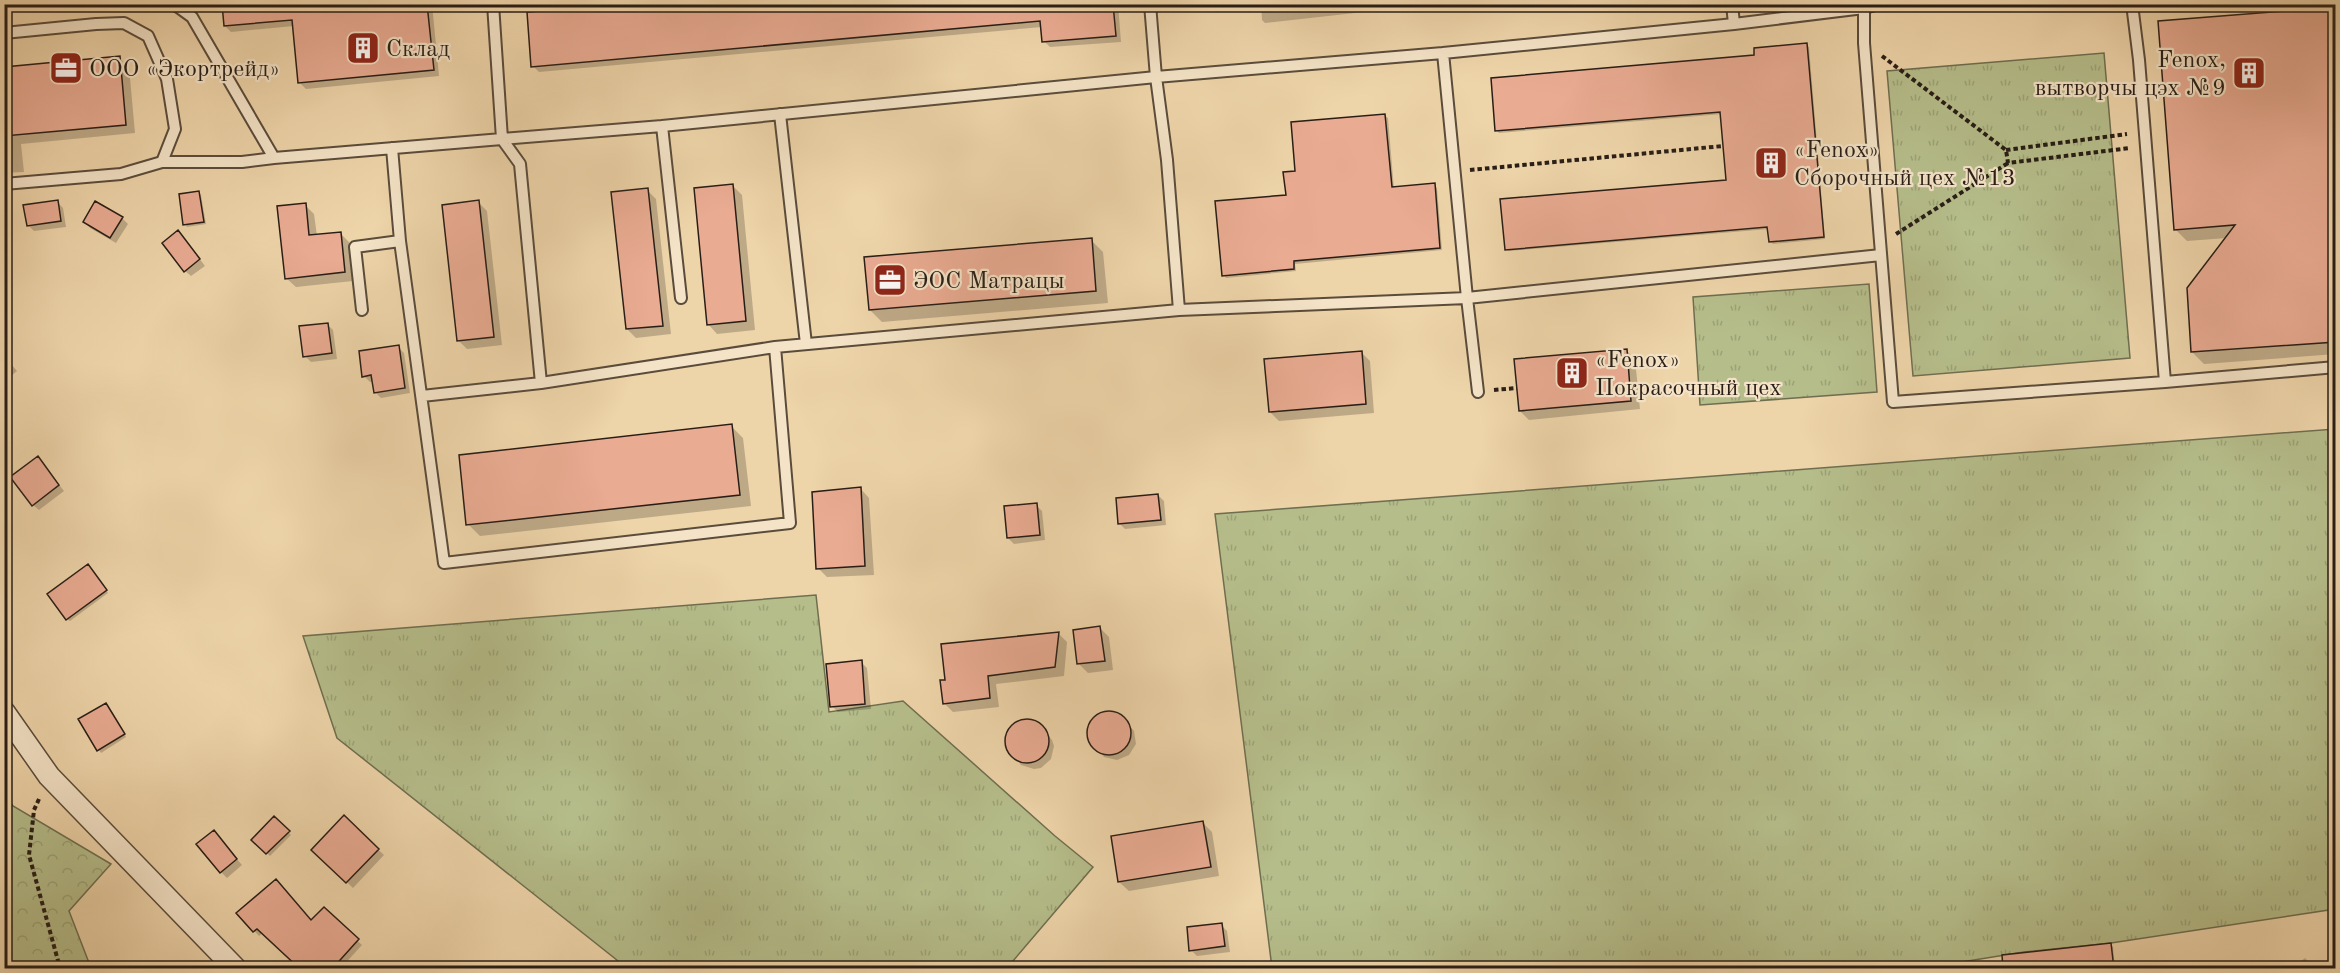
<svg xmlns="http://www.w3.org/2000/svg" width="2340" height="973" font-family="'Old Standard TT',serif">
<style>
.grass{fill:url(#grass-tufts);stroke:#6f6e50;stroke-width:1.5}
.forest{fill:url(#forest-crowns);stroke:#6f6e50;stroke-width:1.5}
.shadow{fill:#0003}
.building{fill:#e9ab92;stroke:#291e16;stroke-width:1.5}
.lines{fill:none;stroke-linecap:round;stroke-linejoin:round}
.service-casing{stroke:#5a4c3b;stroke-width:14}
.minor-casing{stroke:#5a4c3b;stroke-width:24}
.path{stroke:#291e16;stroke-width:4;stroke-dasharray:4.5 3;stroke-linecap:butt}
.service{stroke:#f4e3c7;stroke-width:10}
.minor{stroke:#f4e3c7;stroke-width:21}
.labels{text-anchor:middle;stroke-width:4.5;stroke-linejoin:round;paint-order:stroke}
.poi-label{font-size:24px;fill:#291e16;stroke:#f4e3c7;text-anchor:start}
</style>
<defs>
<pattern id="grass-tufts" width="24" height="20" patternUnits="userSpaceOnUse" patternTransform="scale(1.5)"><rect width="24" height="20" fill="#b5bd8a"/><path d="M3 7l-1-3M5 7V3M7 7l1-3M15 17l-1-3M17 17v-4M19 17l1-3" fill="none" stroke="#9ca276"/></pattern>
<pattern id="forest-crowns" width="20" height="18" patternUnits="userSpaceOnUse" patternTransform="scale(1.5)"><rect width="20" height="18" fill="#b5bd8a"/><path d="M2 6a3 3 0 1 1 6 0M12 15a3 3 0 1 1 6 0" fill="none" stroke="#9ca276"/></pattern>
</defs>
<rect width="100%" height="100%" fill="#eed4a9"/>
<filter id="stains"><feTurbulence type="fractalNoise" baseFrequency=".00333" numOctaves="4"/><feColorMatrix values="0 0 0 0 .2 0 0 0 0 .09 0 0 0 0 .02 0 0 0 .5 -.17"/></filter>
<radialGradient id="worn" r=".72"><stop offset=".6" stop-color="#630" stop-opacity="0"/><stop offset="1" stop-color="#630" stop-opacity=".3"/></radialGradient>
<path class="grass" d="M2104,53l26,305 -217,18 -26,-305z
M1869,284l8,108 -177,13 -7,-108z
M2335,429v480l-224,34 -87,9 -100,16h-652l-57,-454z
M816,595l13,117 74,-11 152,135 38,31 -86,101h-380l-290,-230 -34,-102z"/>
<path class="forest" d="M5,794l8,12 98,58 -42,47 22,57h-86z"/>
<path class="shadow" d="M223,4h209l7,72 -133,13 -6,-6 -6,-57 -63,6 -6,-6z
M554,4h564l3,38 -71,5 -6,-6 -2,-14 -503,45 -6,-6 22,-55z
M1261,4h103v8l-99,11 -3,-3z
M2336,9v345l-132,10 -12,-12 35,-114 -40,3 -12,-12z
M1806,45l3,2 16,192 -52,5 -3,-3 -1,-12 -260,22 -3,-2 222,-68 -6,-67 -223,19 -2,-2 259,-74z
M119,58l10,9 6,66 -114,11 3,28 -20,1v-105z
M1385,116l3,2 6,71 40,-4 3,3 5,62 -147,14 1,7 -70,7 -2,-3 63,-79z
M733,186l9,9 13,135 -38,4 -9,-10z
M647,190l9,9 15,135 -35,4 -9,-9z
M199,192l2,3 5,29 -19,3 -2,-3z
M57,202l6,6 3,19 -32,4 -6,-6z
M478,202l9,9 15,134 -35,4 -9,-9z
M305,205l9,9 3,22 23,-3 9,9 4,39 -57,6 -10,-9z
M122,218l6,6 -12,19 -26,-15 -5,-6z
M184,238l21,28 -14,10 -6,-5z
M1091,240l12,12 5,51 -226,19 -12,-12z
M327,324l6,6 4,29 -26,3 -6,-6z
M398,347l6,6 6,40 -29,5 -6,-6 -1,-11 -4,1 -6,-6z
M1626,350l9,9 5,50 -111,11 -9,-9z
M1361,352l9,9 4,52 -95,8 -9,-9z
M4,356l13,15 -13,11z
M731,426l12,12 8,68 -271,30 -12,-12z
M43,464l21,27 -25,19 -6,-5z
M860,488l9,10 5,77 -47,2 -9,-9z
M1158,495l6,6 2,24 -41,4 -5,-5z
M1036,505l6,6 3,29 -31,4 -6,-6z
M90,568l18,25 -38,28 -3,-2z
M1100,628l9,9 4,33 -25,3 -9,-9z
M1058,633l9,9 -3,34 -68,8 3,23 -46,5 -9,-9 -3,-21z
M861,662l6,6 4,41 -33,3 -6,-6z
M108,707l18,30 -25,16 -21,-33z
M1112,712l6,2 16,17 2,13 -7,11 -12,5 -13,-3 -15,-18v-14l9,-10z
M1023,721l14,2 15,17 2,6 -3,13 -10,9 -7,1 -13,-4 -14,-18 1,-14 5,-8z
M274,818l17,17 -21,21 -17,-16z
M344,818l40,37 -31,33 -40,-38z
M1203,823l9,9 7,44 -90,15 -10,-9z
M219,838l23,27 -15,13 -6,-6z
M324,909l38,36 -21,23h-39l-39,-35 -4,3 -21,-23 74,9z
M1221,925l6,6 3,21 -33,4 -6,-6z
M2111,944l2,3 2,21 -113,-1 22,-13z
M2305,958l10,10h-23z
M177,961l8,7h-16z"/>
<path class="building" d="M222,4h205l7,66 -136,13 -6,-63 -68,6z
M553,4h560l3,32 -74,6 -2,-21 -509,46 -4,-55 26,-2z
M2336,7v335l-145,10 -4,-64 48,-63 -61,5 -16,-209z
M1807,43l17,194 -55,5 -2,-15 -262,23 -5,-51 226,-19 -6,-68 -225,19 -4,-53 263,-23v-7z
M120,56l6,69 -122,11v-69z
M1385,114l7,73 43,-4 5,65 -146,13v8l-72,7 -7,-75 71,-6 -3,-23 12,-1 -4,-49z
M733,184l13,137 -39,4 -13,-137z
M648,188l15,138 -37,3 -15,-137z
M199,191l5,31 -21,3 -4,-31z
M58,200l3,21 -34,5 -4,-21z
M479,200l15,137 -37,4 -15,-136z
M95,201l28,16 -13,21 -27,-16z
M306,203l3,32 32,-3 4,40 -60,7 -8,-73z
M178,230l22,29 -16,13 -22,-29z
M1092,238l4,53 -227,19 -5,-53z
M328,323l4,30 -29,4 -4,-31z
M399,345l6,43 -31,5 -3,-18 -9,2 -3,-26z
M1627,349l4,52 -112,10 -5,-52z
M1362,351l4,53 -97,8 -5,-53z
M732,424l8,71 -274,30 -7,-70z
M38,456l21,29 -27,21 -22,-29z
M861,487l4,79 -49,3 -4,-77z
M1158,494l3,26 -43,4 -2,-26z
M1037,503l3,32 -33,3 -3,-32z
M88,564l19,26 -41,30 -19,-26z
M1100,626l5,35 -28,3 -4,-34z
M1059,632l-4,35 -67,9 2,22 -47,6 -3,-24h5l-4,-36z
M862,660l3,44 -35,3 -4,-43z
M106,703l19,31 -28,17 -19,-32z
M1087 733a22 22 0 1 1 44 0a22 22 0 1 1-44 0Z
M1005 741a22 22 0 1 1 44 0a22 22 0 1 1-44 0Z
M344,815l35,34 -33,34 -35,-33z
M274,816l16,15 -24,23 -15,-14z
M1203,821l8,46 -93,15 -7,-46z
M214,830l23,29 -17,14 -24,-29z
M276,879l35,41 13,-13 35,32 -27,30h-32l-43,-40 -4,3 -17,-19z
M1222,923l3,23 -36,5 -2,-24z
M2111,943l3,26h-111l-1,-14z"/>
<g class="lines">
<g class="service-casing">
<path id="service" d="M174,4l18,13 82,141 228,-19 18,25 21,219
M493,4l9,135 160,-13 494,-49 -6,-73
M1732,4l2,20
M1864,8l15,-4
M4,33l92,-9 28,-1 24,13 19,43 8,50 -13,33 -41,12 -117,10
M1443,53l291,-29 130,-16v35l29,359 272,-20 -26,-322 -7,-56
M780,114l26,230
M662,126l19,172
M162,162h80l32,-4
M400,241l44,322 346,-40 -15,-176 -234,36 -119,13
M362,310l-7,-63 45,-6 -8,-93
M1179,310l288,-12 11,94
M775,347l404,-37 -12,-150 -11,-83 287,-24 24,245 414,-43
M2165,382l171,-15"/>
</g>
<g class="minor-casing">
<path id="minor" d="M4,712l45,64 186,192"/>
</g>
<path class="path" d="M1882,56l124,94 2,13 122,-15
M2006,150l121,-16
M1470,170l253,-24
M1896,234l112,-71
M1494,390l23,-2
M39,799l-5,11 -5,45 31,113"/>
<use href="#service" class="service"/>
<use href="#minor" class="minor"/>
</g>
<defs>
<g id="building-square" transform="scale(1.725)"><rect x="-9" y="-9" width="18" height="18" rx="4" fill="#8f2418" stroke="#f4e3c7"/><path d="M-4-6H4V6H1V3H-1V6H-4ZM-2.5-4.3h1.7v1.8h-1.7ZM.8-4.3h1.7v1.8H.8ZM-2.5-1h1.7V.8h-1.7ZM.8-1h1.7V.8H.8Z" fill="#fff"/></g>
<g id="office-square" transform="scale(1.725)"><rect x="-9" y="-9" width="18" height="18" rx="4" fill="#8f2418" stroke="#f4e3c7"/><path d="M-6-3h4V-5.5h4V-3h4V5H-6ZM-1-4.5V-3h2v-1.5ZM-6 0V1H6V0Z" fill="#fff"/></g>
</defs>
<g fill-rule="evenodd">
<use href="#building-square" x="363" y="48"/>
<use href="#office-square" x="66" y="68"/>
<use href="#building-square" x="2249" y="73"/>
<use href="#building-square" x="1771" y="163"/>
<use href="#office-square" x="890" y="280"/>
<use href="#building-square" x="1572" y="373"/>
</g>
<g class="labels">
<g class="poi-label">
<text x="386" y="56">Склад</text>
<text x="2226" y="67" text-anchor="end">Fenox,<tspan x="2226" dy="28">вытворчы цэх №9</tspan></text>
<text x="89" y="76">ООО «Экортрейд»</text>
<text x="1794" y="157">«Fenox»<tspan x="1794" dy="28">Сборочный цех №13</tspan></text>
<text x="913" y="288">ЭОС Матрацы</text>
<text x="1595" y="367">«Fenox»<tspan x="1595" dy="28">Покрасочный цех</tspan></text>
</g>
</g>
<rect width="2340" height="973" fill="none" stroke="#eed4a9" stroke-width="24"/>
<rect x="6" y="6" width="2328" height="961" fill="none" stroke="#291e16" stroke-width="3"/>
<rect x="12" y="12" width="2316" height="949" fill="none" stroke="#291e16" stroke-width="1.5"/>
<rect width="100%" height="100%" filter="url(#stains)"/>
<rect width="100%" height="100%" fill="url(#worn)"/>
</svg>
